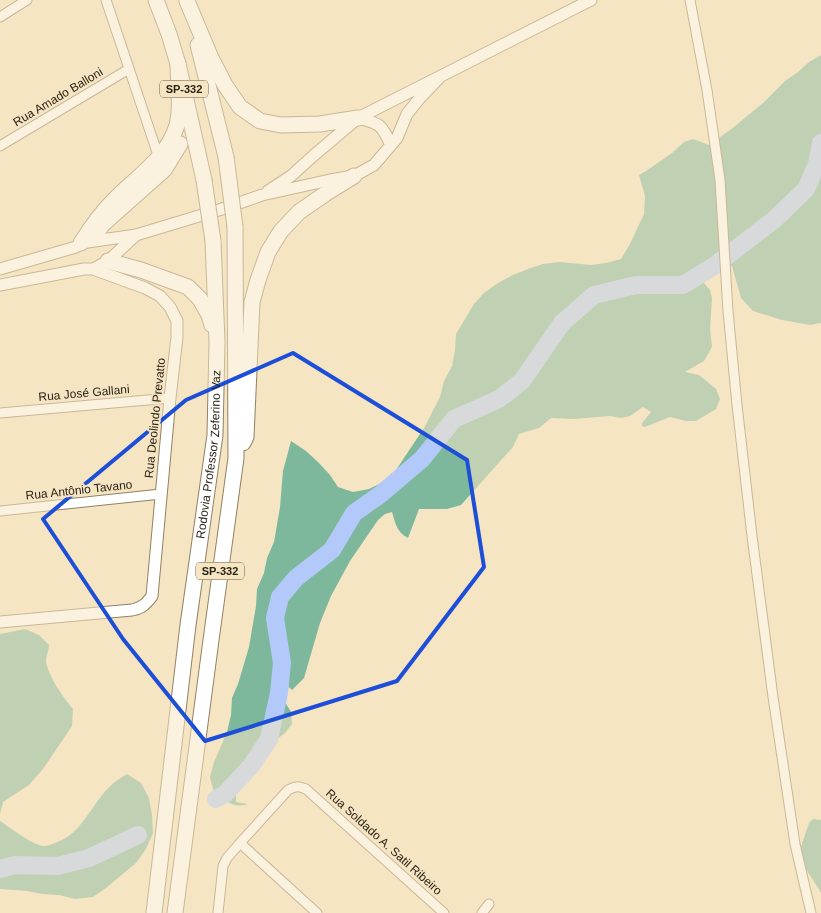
<svg xmlns="http://www.w3.org/2000/svg" width="821" height="913" font-family="Helvetica,sans-serif">
<style>
.forest{fill:#7db89d}
.lines{fill:none;stroke-linecap:round;stroke-linejoin:round}
.river{stroke:#b2c9f9;stroke-width:18}
.street-casing{stroke:#918162;stroke-width:11}
.secondary-casing{stroke:#918162;stroke-width:13}
.highway-casing{stroke:#918162;stroke-width:17}
.street{stroke:#fff;stroke-width:9}
.secondary{stroke:#fff;stroke-width:11}
.highway{stroke:#fff;stroke-width:15}
.highway-bridge-casing{stroke:#918162;stroke-width:17;stroke-linecap:butt}
.highway-bridge{stroke:#fff;stroke-width:15}
.marked{fill:none;stroke:#1d4ed8;stroke-width:4;stroke-linejoin:round}
.labels{text-anchor:middle;stroke-width:4;stroke-linejoin:round;paint-order:stroke}
.shield{fill:#f6e5c3;stroke:#675e4b;stroke-width:1}
.shield-label{font-size:11px;font-weight:bold;fill:#2a2417}
.street-label{font-size:12px;fill:#2a2417;stroke:#f6e5c3}
</style>
<rect width="100%" height="100%" fill="#f6e5c3"/>
<path class="forest" d="M821,55v268l-11,2 -28,-5 -29,-9 -12,-13 -9,-32 -5,-3c-10,4 -17,11 -23,20l6,7 2,8 -2,31 2,18 -8,14 -19,11 14,3 17,14 4,10 -4,10 -20,12h-10l-16,-4 -25,10 -3,-1v-3l9,-11 -8,-5 -13,9 -9,2 -11,-2 -36,3 -23,-1 -12,10 -20,6 -6,13 -52,58 -14,4h-28l-11,29c-11,-5 -13,-16 -16,-26l-7,2 -7,6 -28,41 -19,35 -11,27 -16,55 -12,12 -9,-8h-5l1,10 12,20 1,12 -7,9 -21,16 -28,46v7l11,2c-12,5 -24,-4 -33,-11l-4,-16 4,-15 13,-30 4,-17 1,-17 6,-14 11,-37 7,-41 1,-17 7,-16 3,-15 7,-16 6,-35 3,-36 8,-30 15,10 13,12 11,12 8,12 15,5 16,-3 14,-7 13,-12 28,-42 16,-31 4,-16 8,-15 3,-16 1,-16 18,-30 10,-11 14,-10 15,-8 15,-6 15,-5 17,-2 31,3 15,-2 15,-4 9,-15 14,-30 1,-18 -6,-21 7,-4 26,-18 12,-11 9,-3 16,6 25,-18 30,-25 21,-21 13,-9 11,-10z
M25,629l14,6 10,10c0,5 -3,11 -3,16 2,15 17,36 27,48l-1,17 -29,43 -14,16 -26,17 -3,12v-180z
M127,774l14,9 8,15 3,17 1,18 -7,16 -10,14 -30,25 -13,9 -18,2 -16,-4 -17,-1 -15,-3 -27,-2v-68c9,6 34,25 44,25 3,0 8,-2 11,-3 24,-8 33,-31 48,-49 7,-9 15,-15 24,-20z
M813,819l8,1v73c-5,-10 -21,-30 -21,-39 0,-7 7,-24 9,-31z"/>
<g class="lines">
<path class="river" d="M216,799l9,-5 26,-28 18,-27 10,-46 3,-30 -7,-45 5,-21 16,-19 36,-28 22,-37 27,-19 41,-35 32,-40 45,-20 23,-18 40,-58 32,-28 42,-10h47l31,-19 61,-47 31,-30 11,-25 4,-21
M0,869l15,-4 43,1 31,-8 49,-23"/>
<g class="street-casing">
<path id="street" d="M106,0l53,158
M690,0l17,90 13,90 8,131 9,94 15,131 21,161 22,147 16,69
M0,17l27,-17
M0,146l129,-77
M0,413l170,-15
M0,511l161,-17
M240,843l77,70
M218,913l5,-47 4,-8 13,-15 48,-53c7,-4 11,-4 18,-1l138,124
M482,913l7,-9"/>
</g>
<g class="secondary-casing">
<path id="secondary" d="M358,118c23,6 23,6 33,27
M268,191l23,-15 22,-20 45,-38 233,-118
M0,269l76,-22 5,-4 55,-8 86,-26 40,-14 68,-15 24,-4 20,-11 23,-27 10,-24 12,-15 22,-23
M0,285l84,-16h9l15,-8 28,-26
M0,622l132,-12c10,-2 14,-6 20,-14l18,-198 7,-61v-16l-7,-14 -10,-11 -15,-8 -52,-19"/>
</g>
<g class="highway-casing">
<g id="highway">
<path d="M156,0l13,34 9,30 26,116"/>
<path d="M187,1l24,57 14,27 15,22 20,14 21,4 39,-1 38,-6"/>
<path d="M198,45l28,112"/>
<path d="M99,230l3,-5 62,-55 16,-26"/>
<path d="M81,243c10,-16 20,-30 33,-43 23,-24 53,-41 63,-75 5,-18 1,-43 1,-61"/>
<path d="M108,261l33,9 47,17 12,12 9,16 3,10"/>
<path d="M243,443l3,-6 6,-135 6,-22 10,-28 13,-21 18,-19 26,-18 29,-18"/>
<path id="s1" d="M154,913l34,-288 27,-190 2,-93 -4,-101"/>
<path d="M175,913l36,-273 25,-182 -1,-231"/>
</g>
</g>
<use href="#street" class="street"/>
<use href="#secondary" class="secondary"/>
<use href="#highway" class="highway"/>
<g class="highway-bridge-casing">
<path id="highway-bridge" d="M226,157l9,70
M204,180l9,61"/>
</g>
<use href="#highway-bridge" class="highway-bridge"/>
</g>
<path d="M0 0H821V913H0ZM293,353l174,107 17,107 -87,114 -192,60 -82,-102 -80,-120 143,-119z" fill="#f6e5c3" fill-opacity=".55" fill-rule="evenodd"/>
<path class="marked" d="M293,353l174,107 17,107 -87,114 -192,60 -82,-102 -80,-120 143,-119z"/>
<g class="labels">
<g class="shield">
<rect x="160" y="80.5" width="48" height="17" rx="4"/>
<rect x="196" y="562.5" width="48" height="17" rx="4"/>
</g>
<g class="shield-label">
<text x="184" y="93">SP-332</text>
<text x="220" y="575">SP-332</text>
</g>
<g class="street-label">
<text transform="translate(58 97) rotate(-31)" y="4">Rua Amado Balloni</text>
<text transform="translate(84 393) rotate(-5)" y="4">Rua José Gallani</text>
<text transform="translate(155 418) rotate(-84)" y="4">Rua Deolindo Prevatto</text>
<text dy="4" stroke="none"><textPath href="#s1" startOffset="462">Rodovia Professor Zeferino Vaz</textPath></text>
<text transform="translate(79 490) rotate(-6)" y="4">Rua Antônio Tavano</text>
<text transform="translate(384 842) rotate(42)" y="4">Rua Soldado A. Satil Ribeiro</text>
</g>
</g>
</svg>
